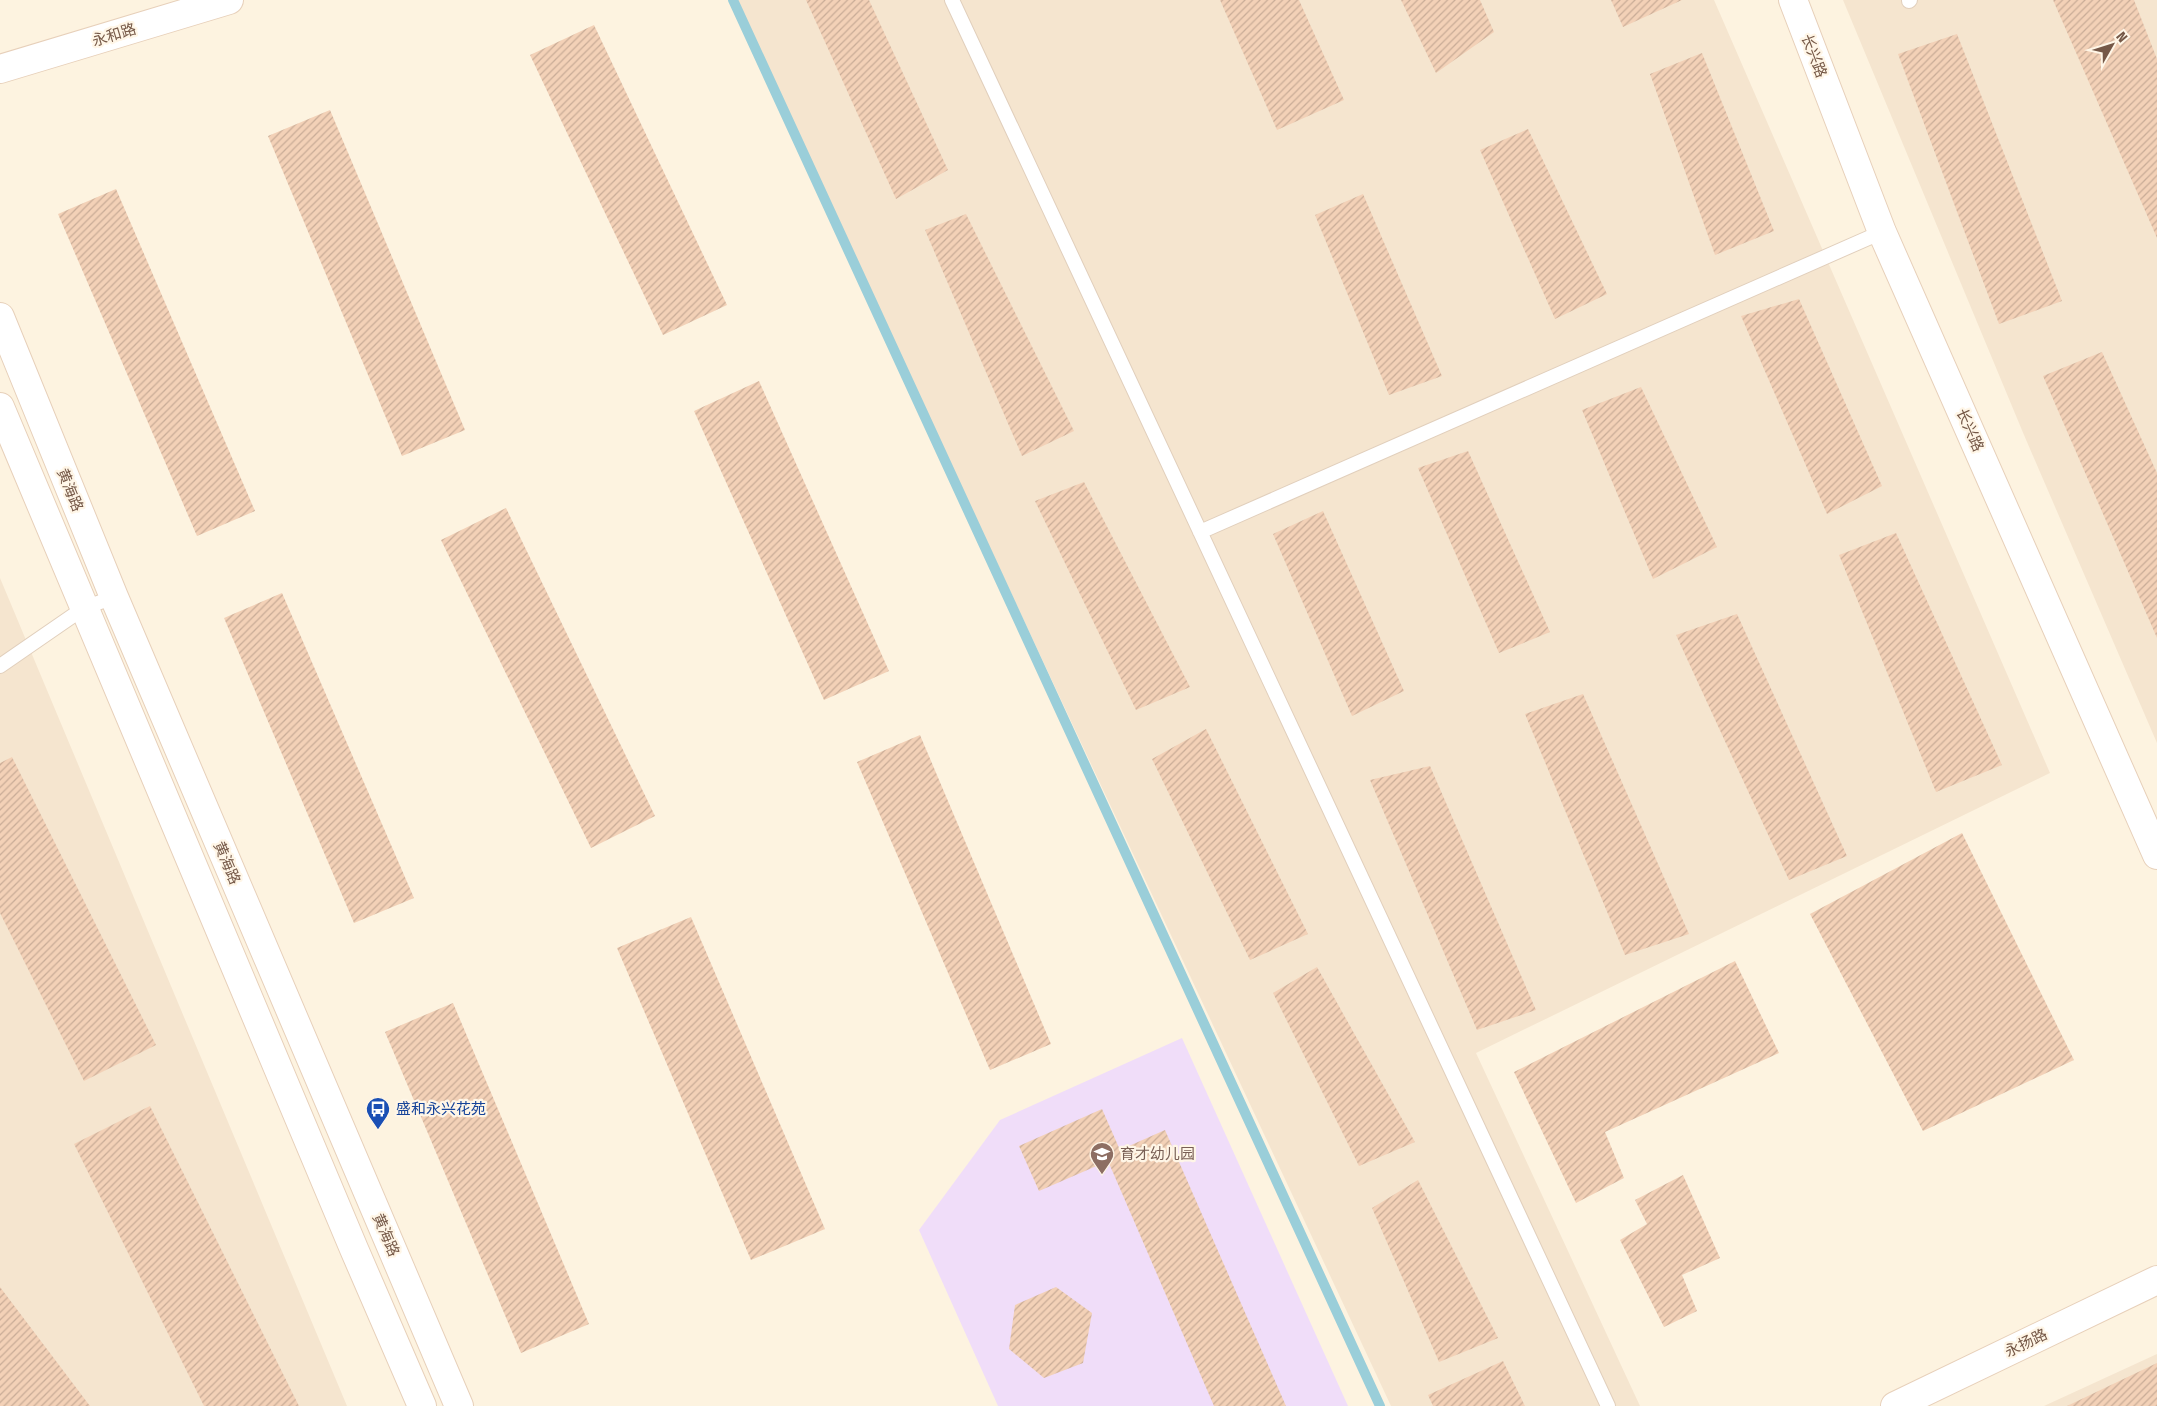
<svg xmlns="http://www.w3.org/2000/svg" width="2157" height="1406" font-family="'Fira Sans Condensed','Noto Sans SC',sans-serif">
<style>
.residential{fill:#f5e5cf}
.education{fill:#f0ddf9}
.lines{fill:none;stroke-linecap:round;stroke-linejoin:round}
.stream{stroke:#9aced9;stroke-width:10}
.building{fill:url(#building-hatch)}
.lane-casing{stroke:#e1cfbc;stroke-width:16}
.secondary-casing{stroke:#e7d0ba;stroke-width:30}
.lane{stroke:#fff;stroke-width:14}
.secondary{stroke:#fff;stroke-width:28}
.labels{text-anchor:middle;stroke-width:4.5;stroke-linejoin:round;paint-order:stroke}
.street-label{font-size:15px;fill:#755847;stroke:#fff6e7}
.transit-label{font-size:15px;fill:#164399;stroke:#fff6e7;text-anchor:start}
.education-label{font-size:15px;fill:#785e54;stroke:#fff6e7;text-anchor:start}
</style>
<defs>
<pattern id="building-hatch" width="6" height="6" patternUnits="userSpaceOnUse" patternTransform="scale(1.25)"><rect width="6" height="6" fill="#f3d1b7"/><path d="M-1 1l2-2M0 6l6-6M5 7l2-2" fill="none" stroke="#c9ac97"/></pattern>
</defs>
<rect width="100%" height="100%" fill="#fdf3e0"/>
<path class="residential" d="M734,0h980l336,773 -574,280 164,353h-249z
M1843,0h314v743l-133,-308z
M0,578l347,828h-347z
M2157,1354v52h-113z"/>
<path class="education" d="M1182,1038l166,368h-350l-79,-176 81,-110z"/>
<g class="lines">
<path class="stream" d="M733,0l647,1406"/>
</g>
<path class="building" d="M806,0h63l79,170 -52,29z
M1220,0h79l45,100 -67,30z
M1401,0h79l14,32 -58,41z
M1611,0h71l-59,27z
M2053,0h81l23,59v179z
M594,25l133,280 -64,30 -133,-280z
M1957,34l105,267 -63,23 -101,-270z
M1702,53l72,178 -59,24 -65,-181z
M330,110l135,320 -63,26 -134,-320z
M1528,129l79,165 -52,25 -75,-169z
M116,189l139,322 -58,25 -139,-322z
M1363,194l79,182 -53,19 -74,-180z
M966,214l108,217 -52,25 -97,-226z
M1799,299l83,187 -55,28 -86,-198z
M2102,352l55,121v165l-114,-262z
M759,381l130,290 -65,29 -130,-289z
M1641,387l76,160 -64,32 -71,-169z
M1468,451l82,181 -51,21 -81,-185z
M1084,482l106,205 -54,23 -101,-209z
M506,508l149,308 -64,32 -150,-308z
M1323,511l81,180 -52,25 -79,-182z
M1896,533l106,232 -66,27 -97,-237z
M282,593l132,305 -60,25 -130,-305z
M1737,614l110,242 -58,24 -113,-245z
M1583,694l106,240 -64,21 -100,-241z
M1206,729l102,205 -58,26 -98,-201z
M920,735l131,309 -61,26 -133,-308z
M12,757l144,288 -72,36 -84,-168v-150z
M1430,766l106,244 -59,20 -107,-250z
M1962,833l112,227 -151,71 -113,-217z
M691,917l134,312 -74,31 -134,-312z
M1735,961l44,92 -174,79 19,46 -48,25 -62,-131z
M1317,967l98,175 -56,24 -86,-173z
M453,1003l136,321 -68,29 -136,-321z
M150,1106l149,300h-95l-130,-262z
M1102,1109l18,41 45,-20 121,276h-72l-106,-245 -69,30 -20,-45z
M1683,1175l37,83 -38,17 15,36 -33,16 -44,-87 27,-16 -12,-24z
M1418,1180l80,158 -59,24 -67,-154z
M0,1287l90,119h-90z
M1056,1287l36,26 -9,50 -39,15 -35,-29 6,-44z
M1503,1361l22,45h-92l-5,-11z
M2157,1363v43h-90z"/>
<g class="lines">
<g class="lane-casing">
<path id="lane" d="M952,0l656,1406
M1909,1l1,-1
M1200,532l682,-300
M0,666l84,-58 30,-11"/>
</g>
<g class="secondary-casing">
<path id="secondary" d="M1793,0l89,232 275,623
M0,69l229,-69
M0,317l114,280 345,809
M0,407l354,842 68,157
M1895,1406l262,-126"/>
</g>
<use href="#lane" class="lane"/>
<use href="#secondary" class="secondary"/>
</g>
<defs>
<g id="bus-pin" transform="scale(1.25)"><path d="M0 17L-7.5 6A9.5 9.5 0 1 1 7.5 6Z" fill="#1a4fb4" stroke="#fff6e7"/><path d="M-5-6H5V4H4V6H2V4H-2V6H-4V4H-5ZM-3.5-4V0h7V-4ZM-3.5 1.2v1.5H-2V1.2ZM2 1.2v1.5H3.5V1.2Z" fill="#fff"/></g>
<g id="school-pin" transform="scale(1.25)"><path d="M0 17L-7.5 6A9.5 9.5 0 1 1 7.5 6Z" fill="#8d6e63" stroke="#fff6e7"/><path d="M0-5L7-2L0 1L-7-2ZM-4 1L0 2.5L4 1V4Q0 6-4 4Z" fill="#fff"/></g>
</defs>
<g fill-rule="evenodd">
<use href="#bus-pin" x="378" y="1109"/>
<use href="#school-pin" x="1102" y="1154"/>
</g>
<g class="labels">
<g class="street-label">
<text transform="translate(114 35) rotate(-17)" y="5">永和路</text>
<text transform="translate(1814 56) rotate(69)" y="5">长兴路</text>
<text transform="translate(1970 430) rotate(66)" y="5">长兴路</text>
<text transform="translate(70 490) rotate(68)" y="5">黄海路</text>
<text transform="translate(227 863) rotate(67)" y="5">黄海路</text>
<text transform="translate(386 1235) rotate(67)" y="5">黄海路</text>
<text transform="translate(2026 1343) rotate(-26)" y="5">永扬路</text>
</g>
<g class="transit-label">
<text x="396" y="1114">盛和永兴花苑</text>
</g>
<g class="education-label">
<text x="1120" y="1159">育才幼儿园</text>
</g>
</g>
<g transform="translate(2112 45) rotate(51)" stroke="#fff6e7" stroke-width="4" paint-order="stroke">
<path d="M0-4L9 19L0 12L-9 19Z" fill="#755847"/>
<text y="-8" font-size="14" font-weight="bold" text-anchor="middle" fill="#755847">N</text>
</g>
</svg>
